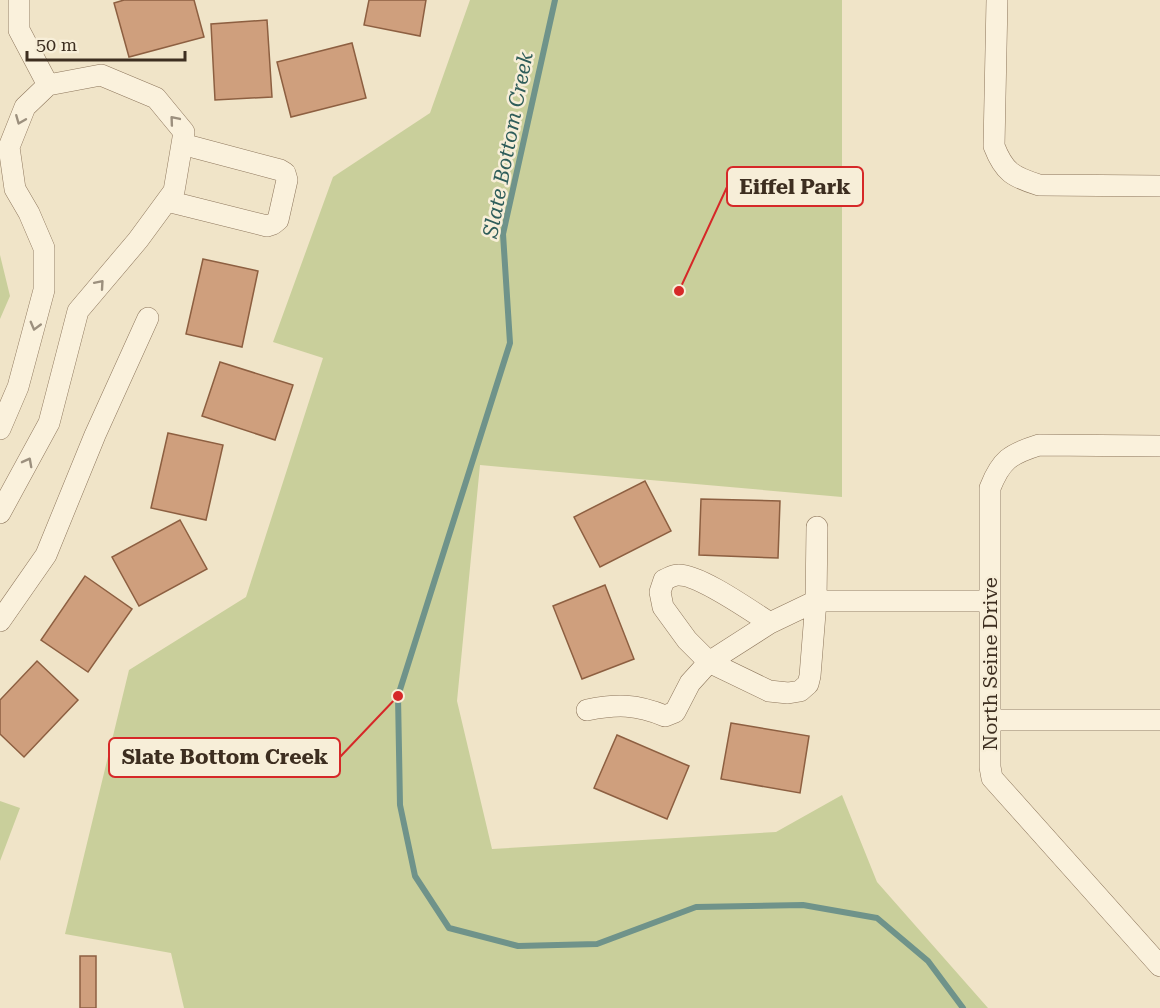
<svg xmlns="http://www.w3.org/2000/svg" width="1160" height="1008" font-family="'Roboto Serif',serif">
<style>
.green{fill:#c9cf9b}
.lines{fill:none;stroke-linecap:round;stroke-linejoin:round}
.stream{stroke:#6f938a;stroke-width:6}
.building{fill:#cf9f7d;stroke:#8d5f41;stroke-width:1.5}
.minor-casing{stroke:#8d765c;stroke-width:22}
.minor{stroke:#faf1dc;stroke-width:21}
.oneway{stroke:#9c907e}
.labels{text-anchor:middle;stroke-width:5;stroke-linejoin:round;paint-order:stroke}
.street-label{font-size:20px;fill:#3d2e20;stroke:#f7eed8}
.water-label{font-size:21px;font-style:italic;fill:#2f5d5a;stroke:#f7eed8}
.leader{fill:none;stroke:#d62828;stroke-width:2}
.callout-dot{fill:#d62828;stroke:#f7eed8;stroke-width:2}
.callout{fill:#f7eed8;stroke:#d62828;stroke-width:2}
.callout-label{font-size:21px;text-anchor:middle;font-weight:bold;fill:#3d2e20}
</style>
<rect width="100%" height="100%" fill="#f0e4c8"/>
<path class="green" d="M470,0h372v497l-362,-32 -23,236 35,148 284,-17 66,-37 35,87 111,126h-804l-13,-55 -106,-19 64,-264 117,-73 77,-239 -50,-16 60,-165 97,-64z
M0,255l10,41 -10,23z
M0,801l20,7 -20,53z"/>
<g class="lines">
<path class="stream" d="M555,0l-52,234 7,109 -112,353 2,109 15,71 34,52 69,18 79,-2 99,-37 107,-2 74,13 51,43 35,47"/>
</g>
<path class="building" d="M124,0h70l10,37 -75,20 -15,-54z
M369,0h57l-6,36 -56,-11z
M267,20l5,77 -57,3 -4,-76z
M352,43l14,55 -75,19 -14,-55z
M203,259l55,12 -16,76 -56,-13z
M220,362l73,23 -18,55 -73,-24z
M168,433l55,12 -17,75 -55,-12z
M645,481l26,50 -71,36 -26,-50z
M701,499l79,2 -2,57 -79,-3z
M180,520l27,49 -68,37 -27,-49z
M85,576l47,33 -44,63 -47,-32z
M605,585l29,74 -52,20 -29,-73z
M37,661l41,39 -54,57 -24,-23v-34z
M731,723l78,13 -9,57 -79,-14z
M617,735l72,31 -22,53 -73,-31z
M80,956h16v52h-16z"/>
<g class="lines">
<g class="minor-casing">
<path id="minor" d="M19,0v30l29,55
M997,0l-3,146c10,26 19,31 45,39l121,1
M167,201l100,25 6,-2 5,-4 9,-40 -2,-7 -5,-3 -98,-26
M0,429l18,-42 26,-97v-42l-15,-35 -14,-24 -6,-42 16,-40 23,-22 53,-10 55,23 28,34 -10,59 -36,49 -60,71 -29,112 -49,90
M1160,446l-121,-1c-29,9 -38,15 -49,43v279l2,11 168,188
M0,621l46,-66 49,-120 53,-117
M770,623c-19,-12 -71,-49 -92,-48 -5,0 -9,3 -14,5l-4,12 3,15 24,33 22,22 60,29 19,2 12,-2 8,-7 2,-8 6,-75 1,-74
M587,710c30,-6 49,-6 78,6l10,-4 15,-29 19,-21 61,-39 46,-22h174
M990,720h170"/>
</g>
<use href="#minor" class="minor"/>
</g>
<defs><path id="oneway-chevron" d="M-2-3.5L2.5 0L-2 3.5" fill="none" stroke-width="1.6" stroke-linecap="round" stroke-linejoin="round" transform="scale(1.5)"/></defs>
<g class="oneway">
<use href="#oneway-chevron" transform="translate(20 120) rotate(112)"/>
<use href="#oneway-chevron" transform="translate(174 120) rotate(-130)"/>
<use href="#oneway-chevron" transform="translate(100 284) rotate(-49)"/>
<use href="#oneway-chevron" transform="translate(35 326) rotate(105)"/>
<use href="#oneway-chevron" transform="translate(28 462) rotate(-62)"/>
</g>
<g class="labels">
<g class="street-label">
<text transform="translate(990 664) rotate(-90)" y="7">North Seine Drive</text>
</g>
<g class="water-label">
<text transform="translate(508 145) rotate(-79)" y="7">Slate Bottom Creek</text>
</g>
</g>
<path class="leader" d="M679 291L727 187M398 696L340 757"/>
<g class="callout-dot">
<circle cx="679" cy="291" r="6"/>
<circle cx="398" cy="696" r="6"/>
</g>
<g class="callout">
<rect x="727" y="167" width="136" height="39" rx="6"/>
<rect x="109" y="738" width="231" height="39" rx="6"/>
</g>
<g class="callout-label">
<text x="795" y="194">Eiffel Park</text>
<text x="225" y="764">Slate Bottom Creek</text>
</g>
<path d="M27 51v9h158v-9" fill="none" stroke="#3d2e20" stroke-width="3"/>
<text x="36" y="51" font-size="18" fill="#3d2e20" stroke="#f7eed8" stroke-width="4.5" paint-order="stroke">50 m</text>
</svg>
